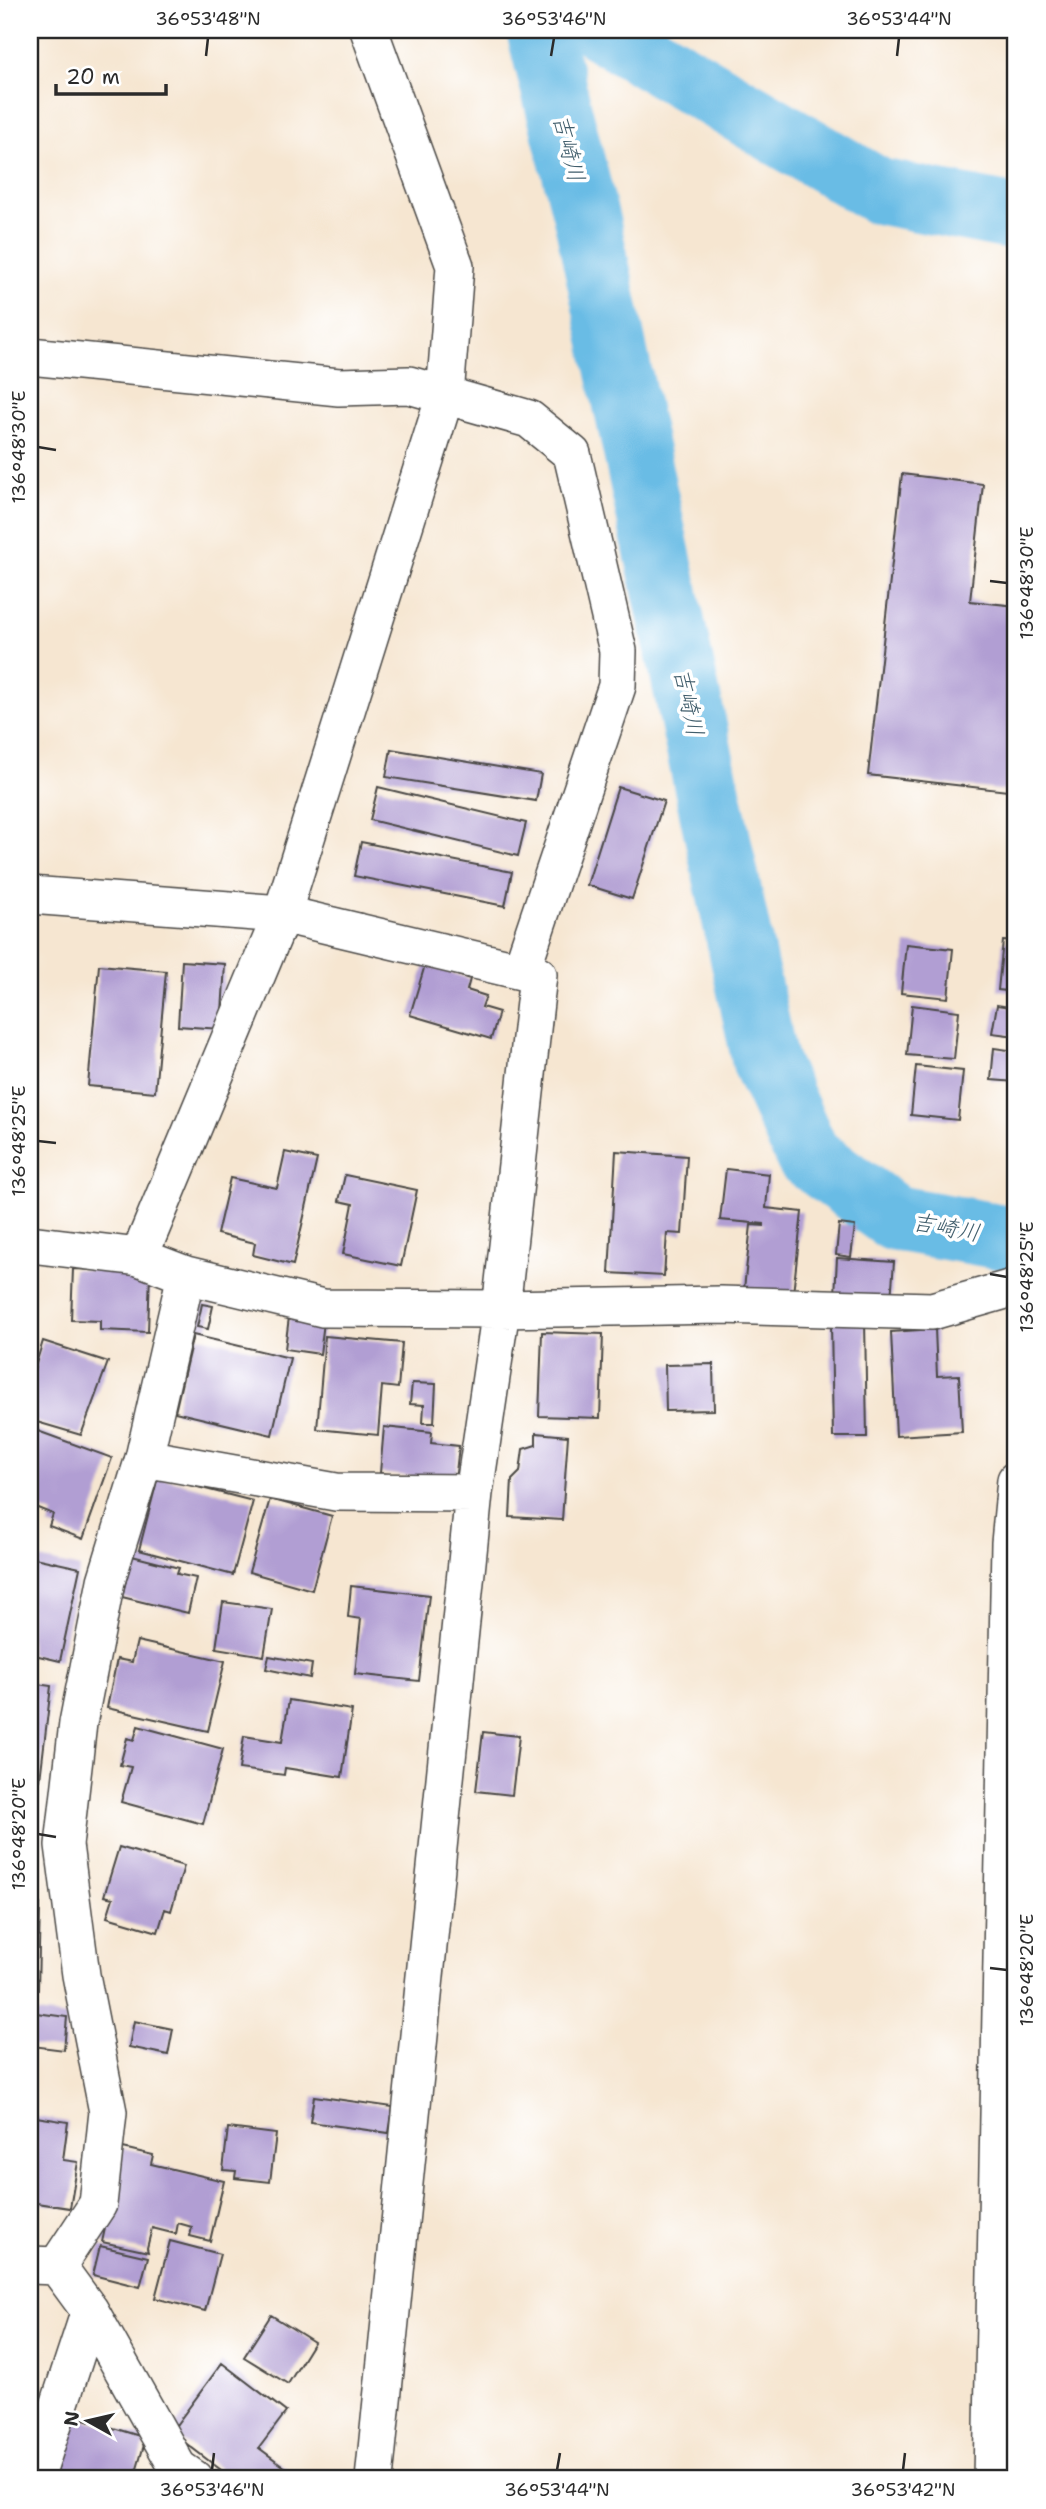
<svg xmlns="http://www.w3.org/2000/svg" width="1046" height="2509" font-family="'Shantell Sans','Klee One',sans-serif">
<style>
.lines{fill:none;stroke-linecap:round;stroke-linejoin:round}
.river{stroke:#69bce5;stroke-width:66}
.building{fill:#b19ed3}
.minor-casing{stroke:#494744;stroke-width:40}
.minor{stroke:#fff;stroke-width:37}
.ticks{fill:none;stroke:#2b2b2b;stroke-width:2.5}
.labels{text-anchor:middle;stroke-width:7;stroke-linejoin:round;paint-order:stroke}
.water-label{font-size:23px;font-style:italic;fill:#415e6c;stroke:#fff}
.neatline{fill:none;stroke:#2b2b2b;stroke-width:2.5}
.ticks-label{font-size:18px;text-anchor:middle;fill:#2b2b2b}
</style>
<rect width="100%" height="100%" fill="#fff"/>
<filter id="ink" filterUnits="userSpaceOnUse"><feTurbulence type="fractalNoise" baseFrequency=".0143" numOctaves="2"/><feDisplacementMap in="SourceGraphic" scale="14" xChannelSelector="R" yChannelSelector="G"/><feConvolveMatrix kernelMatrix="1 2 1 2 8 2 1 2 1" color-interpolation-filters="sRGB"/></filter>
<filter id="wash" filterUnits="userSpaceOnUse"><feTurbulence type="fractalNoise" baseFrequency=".00686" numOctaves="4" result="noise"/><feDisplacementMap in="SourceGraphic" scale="28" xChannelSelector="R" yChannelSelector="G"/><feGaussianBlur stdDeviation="1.57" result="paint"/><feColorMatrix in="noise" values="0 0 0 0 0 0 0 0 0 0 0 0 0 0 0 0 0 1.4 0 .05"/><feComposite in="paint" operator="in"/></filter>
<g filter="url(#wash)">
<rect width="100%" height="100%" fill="#f6e6d1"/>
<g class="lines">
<path class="river" d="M539,30l49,195 177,837 43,94 86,62 109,19
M604,30l274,161 138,27"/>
</g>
<g id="blocks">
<path class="building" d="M902,474l81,10 -13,117 46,5v186l-148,-17z
M391,749l150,25 -5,27 -150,-24z
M378,787l148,36 -8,33 -148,-36z
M618,787l46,14 -32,98 -45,-14z
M361,842l151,30 -7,34 -151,-30z
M1003,941l13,1v50l-18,-2z
M906,944l47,5 -5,49 -47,-5z
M182,961l43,3 -4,65 -43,-3z
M99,965l67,6 -11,121 -67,-6z
M425,965l45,14 -3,11 19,6 -4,11 17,5 -8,27 -81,-24z
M912,1005l47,6 -5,48 -47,-4z
M997,1005l19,3v28l-24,-3z
M994,1048l22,3v31l-25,-2z
M916,1066l47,5 -5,49 -47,-5z
M616,1151l71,5 -5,78 -15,-1 -3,43 -55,-3z
M285,1152l32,7 -24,106 -40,-10 2,-12 -38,-9 13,-56 47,10z
M726,1169l43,5 -3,34 36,4 -9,82 -49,-5 7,-64 13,1v-2l-44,-4z
M345,1175l72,15 -16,76 -58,-12 10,-50 -14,-3z
M839,1224l16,2 -4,31 -15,-2z
M837,1258l57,4 -3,37 -56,-4z
M73,1269l77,3 -2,60 -48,-2v-9l-29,-1z
M202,1304l11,2 -5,23 -11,-2z
M289,1317l35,5 -4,32 -35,-5z
M865,1321l2,116h-34l-2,-115z
M935,1329l2,47 22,-1 3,57 -66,4 -5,-104z
M542,1332l61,2 -3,84 -61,-2z
M193,1335l97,23 -18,77 -97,-23z
M325,1336l77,7 -4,45 -16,-2 -4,49 -61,-6z
M43,1341l65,21 -27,73 -51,-15v-37z
M713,1364l1,46 -48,1 -1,-46z
M412,1383l24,1 -2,39h-11l1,-18 -14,-1z
M384,1427l48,5 -1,11 28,3 -4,35 -75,-8z
M35,1430l77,28 -29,81 -34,-13 4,-12 -23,-9v-61z
M536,1433l32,3 -6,84 -52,-3 2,-37 8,-8 3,-23 13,-4z
M158,1477l95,24 -20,74 -94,-25z
M270,1499l62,17 -20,74 -63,-18z
M132,1556l47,12 -2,6 19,4 -8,35 -66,-16z
M30,1557l50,11 -20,93 -30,-7z
M351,1586l78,9 -10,86 -64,-7 6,-55 -13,-2z
M223,1602l49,7 -8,47 -48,-8z
M137,1641l88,20 -17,70 -101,-23 10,-49 15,3z
M269,1656l43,8 -2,14 -44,-9z
M30,1683l21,3 -11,94 -10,-1z
M289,1700l63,10 -10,67 -57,-9 -1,7 -45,-6 5,-33 38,6z
M138,1726l85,23 -20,75 -82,-22 10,-35 -11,-2 7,-27 7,2z
M483,1732l36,4 -7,59 -36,-4z
M30,1801h4l-2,34 8,1 -1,22h-6l-1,27h-2z
M119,1847l65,19 -13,45 -6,-2 -7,23 -51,-15 6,-19 -9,-2z
M30,1903l10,1 -2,86h-8z
M36,2013l31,4 -3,33 -32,-4z
M134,2021l39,8 -5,26 -39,-8z
M314,2096l79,11 -4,26 -79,-11z
M30,2116l38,6 -5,38 15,2 -8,46 -40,-6z
M228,2128l48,6 -6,48 -35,-4 1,-7 -13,-1z
M123,2148l30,7 -2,9 73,17 -14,60 -20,-5 2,-9 -14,-4 -2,11 -24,-6 -5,20 1,4 -46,-10z
M170,2241l50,13 -15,57 -50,-13z
M100,2246l48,11 -8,30 -47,-12z
M271,2315l43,27 -26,42 -44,-27z
M222,2363l64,49 -27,36 31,23 -6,8h-51l-62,-47z
M74,2416l72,22 -12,41h-79z"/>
</g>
</g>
<g filter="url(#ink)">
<use href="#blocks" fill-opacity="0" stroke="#494744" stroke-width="2"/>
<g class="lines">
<g class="minor-casing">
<path id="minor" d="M30,356l309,31 70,-2 120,34 43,35 46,197 -1,35 -96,285
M30,895l252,19 256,61 -37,334 -27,184 -100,986
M30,1244l109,13 47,18 137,33 178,1 220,-4 211,6 84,-24
M139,1257l143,-343 163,-518 10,-130 -86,-236
M144,1458l192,34 138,1
M30,2265l27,1 33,45 88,157 16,11
M57,2266l41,-62 10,-92 -27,-137 -17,-130 14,-122 28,-142 38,-123 42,-183
M35,2479l55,-168
M992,2479l18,-936 6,-63"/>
</g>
<use href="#minor" class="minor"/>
</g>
</g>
<path class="ticks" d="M206,56l2,-18M551,56l3,-18M897,56l2,-18M38,447l18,3M990,581l17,2M38,1141l18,2M990,1274l17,3M38,1834l18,3M990,1968l17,2M212,2470l2,-17M557,2470l3,-17M903,2470l2,-17"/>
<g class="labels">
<g class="water-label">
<text transform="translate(569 148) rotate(76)" y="8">吉崎川</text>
<text transform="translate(689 702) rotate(78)" y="8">吉崎川</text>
<text transform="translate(946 1227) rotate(10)" y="8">吉崎川</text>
</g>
</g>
<rect width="1046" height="2509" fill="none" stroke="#fff" stroke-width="77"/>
<g transform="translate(88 2421) rotate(278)" stroke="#ffffff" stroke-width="5" paint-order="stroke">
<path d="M0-5L12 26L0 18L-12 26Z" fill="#2b2b2b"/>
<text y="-10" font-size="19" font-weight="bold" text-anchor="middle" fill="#2b2b2b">N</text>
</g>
<path d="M56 84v10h110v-10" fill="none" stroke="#2b2b2b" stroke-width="3.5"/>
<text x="66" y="84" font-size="21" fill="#2b2b2b" stroke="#ffffff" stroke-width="5" paint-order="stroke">20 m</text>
<rect x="38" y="38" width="969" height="2432" class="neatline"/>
<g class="ticks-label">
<text x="208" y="25">36°53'48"N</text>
<text x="554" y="25">36°53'46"N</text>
<text x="899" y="25">36°53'44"N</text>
<text transform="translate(19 447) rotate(-90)" y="6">136°48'30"E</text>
<text transform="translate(1027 583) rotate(-90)" y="6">136°48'30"E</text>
<text transform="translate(19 1141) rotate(-90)" y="6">136°48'25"E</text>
<text transform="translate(1027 1277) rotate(-90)" y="6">136°48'25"E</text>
<text transform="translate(19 1834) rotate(-90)" y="6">136°48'20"E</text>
<text transform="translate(1027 1970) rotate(-90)" y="6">136°48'20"E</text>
<text x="212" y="2496">36°53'46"N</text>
<text x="557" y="2496">36°53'44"N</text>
<text x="903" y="2496">36°53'42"N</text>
</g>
</svg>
